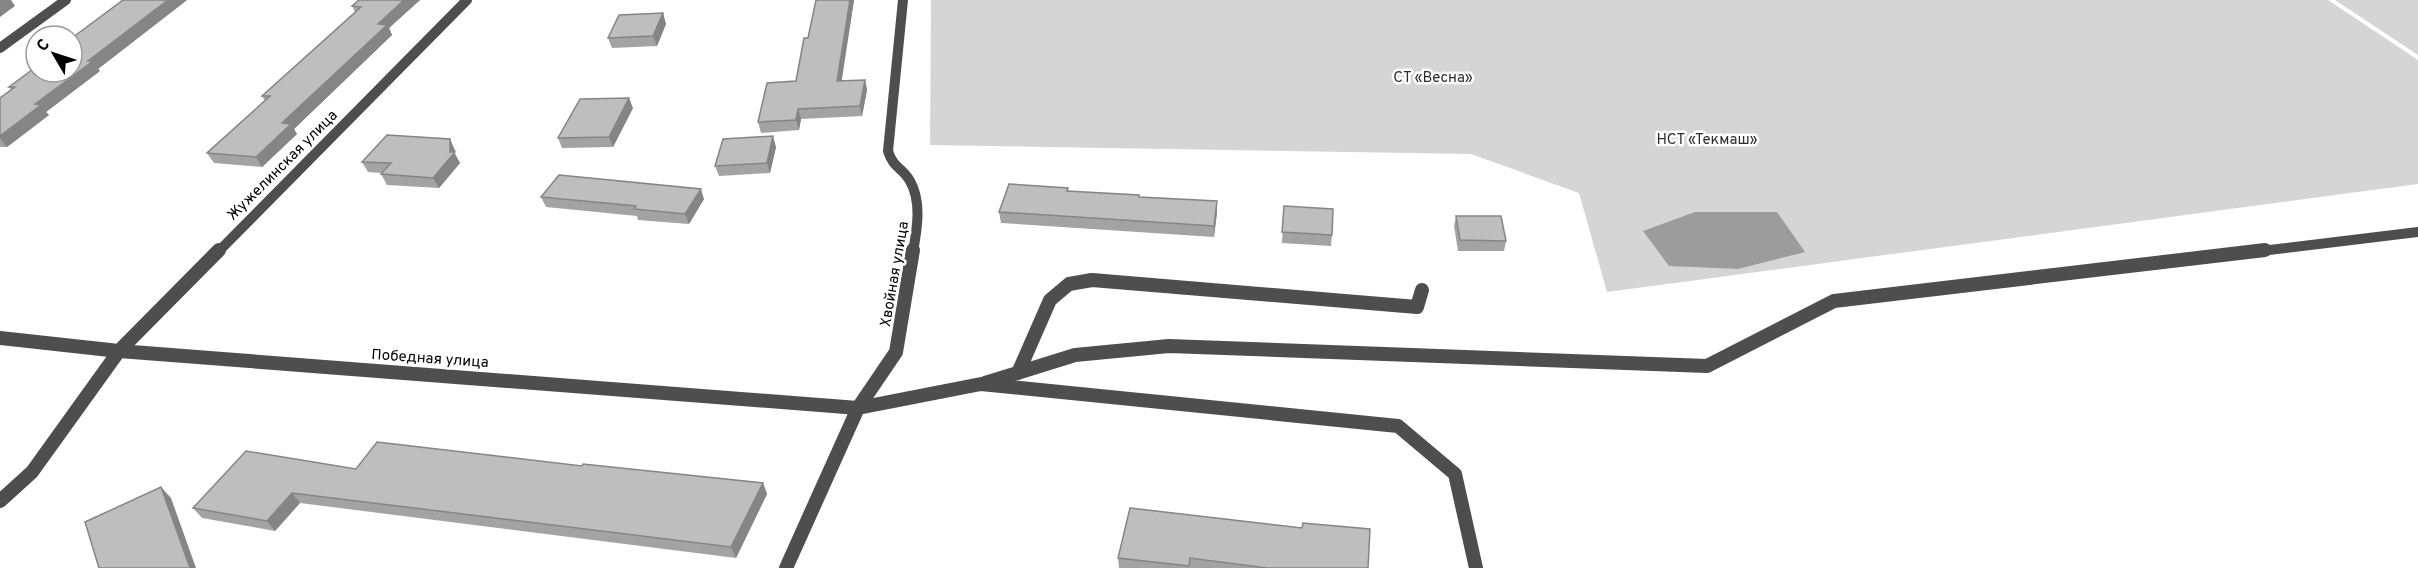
<svg xmlns="http://www.w3.org/2000/svg" width="2418" height="568" font-family="Overpass,sans-serif">
<style>
.green{fill:#d5d5d5}
.water{fill:#9c9c9c}
.lines{fill:none;stroke-linecap:round;stroke-linejoin:round}
.service-far1{stroke:#4e4e4e;stroke-width:10}
.service{stroke:#4e4e4e;stroke-width:14}
.minor-far1{stroke:#4e4e4e;stroke-width:10}
.minor{stroke:#4e4e4e;stroke-width:14}
.wall{fill:#a3a3a3}
.shaded-wall{fill:#858585}
.building{fill:#bebebe;stroke:#858585;stroke-width:1.5}
.labels{text-anchor:middle;stroke-width:5;stroke-linejoin:round;paint-order:stroke}
.park-label{font-size:15px;fill:#2c2c2c;stroke:#fff}
.street-label{font-size:15px;fill:#000;stroke:#fff}
</style>
<rect width="100%" height="100%" fill="#fff"/>
<path class="green" d="M931,0h1397l90,60v124l-811,108 -28,-99 -108,-39 -541,-9z
M2335,0h83v55z"/>
<path class="water" d="M1695,212h82l28,40 -67,17 -69,-3 -26,-35z"/>
<g class="lines">
<path class="service-far1" d="M2253,252l165,-20"/>
<path class="service" d="M1018,373l32,-73 19,-16 23,-4 325,27 5,-17
M985,383l90,-28 94,-9 538,20 127,-65 431,-51
M0,501l32,-29 87,-121"/>
<path class="minor-far1" d="M903,0l-15,151c5,17 15,17 22,30 12,21 7,48 3,71
M0,48l66,-48
M218,252l249,-252"/>
<path class="minor" d="M0,338l119,13 739,57 123,-24 417,42 57,48 21,94
M119,351l100,-101
M786,568l72,-160 38,-56 17,-102"/>
</g>
<path class="wall" d="M123,0h64l-89,69 2,2 -54,41 3,3 -42,32h-7v-49l11,-8 -2,-3 64,-47 -1,-2z
M359,0h61l-31,28 3,7 -98,94 3,5 -35,33 -48,-4 -7,-10 58,-52 -3,-5 93,-84 -3,-6z
M816,0h38l-13,81 24,-1 2,10 -5,26 -61,3 -2,11 -38,3 -3,-11 38,-41 12,-43z
M663,13l3,11 -9,22 -45,2 -4,-10z
M633,108l-20,39 -51,1 -4,-10z
M776,147l-6,26 -51,3 -4,-10z
M455,150v4l5,9 -21,25 -52,-3 -6,-11 1,-1 -14,-1 -6,-10z
M1068,188l1,3 70,6 78,15 -3,25 -213,-14 -2,-11z
M541,197l163,2 -15,25 -51,-4 -1,-4 -91,-9z
M1284,206l48,29 -1,11 -49,-3z
M1456,216l50,25 -2,10h-46l-4,-25z
M582,466l181,17 4,11 -31,64 -436,-55 -25,28 -73,-13 -9,-10 163,-39z
M1302,528l66,40h-249l-1,-10z"/>
<path class="shaded-wall" d="M0,0h11l4,6 -15,11z
M168,0h19l-89,69 2,2 -54,41 3,3 -42,32 -7,-9v-2l35,-32 53,-43z
M404,0h16l-31,28 3,7 -98,94 3,5 -35,33 -6,-10 26,-34 96,-99z
M850,0h4l-14,92 -3,-11z
M663,13l3,11 -9,22 -4,-10z
M865,80l2,10 -5,26 -2,-10z
M629,98l4,10 -20,39 -4,-10z
M798,109l3,10 -2,11 -3,-10z
M773,136l3,11 -6,26 -3,-10z
M450,139l5,11v4l5,9 -21,25 -6,-10 17,-26z
M701,189l3,10 -15,25 -4,-10z
M1217,201v11l-3,25v-11z
M763,483l4,11 -31,64 -5,-11z
M161,487l10,11 25,70h-6z
M292,493l8,10 -25,28 -8,-10z"/>
<path class="building" d="M123,0h45l-80,61h5l-58,43 6,1 -41,31v-38l15,-11h-6l27,-20v5h36v-31l4,-3h-4z
M359,0h45l-26,24 9,1 -105,98 9,1 -35,33 -49,-4 63,-57h-8l99,-89 -9,-1z
M816,0h34l-13,81 28,-1 -5,26 -62,3 -2,11 -38,2 9,-39 29,-2 8,-43h4z
M663,13l-10,23 -45,2 11,-23z
M629,98l-20,39 -51,1 22,-39z
M387,135l63,4v13h5l-22,26 -52,-4 10,-11 -29,-1z
M773,136l-6,27 -52,3 8,-27z
M559,175l142,14 -16,25 -51,-5 2,-3 -95,-9z
M1009,184l59,4 -1,3 72,4v2l78,4 -3,25 -215,-14z
M1284,206l49,3 -1,26 -50,-3z
M1456,216h45l5,25 -46,-1z
M377,442l205,24 1,-2 180,19 -32,64 -439,-54 -25,28 -74,-13 53,-57 110,18z
M161,487l29,81h-91l-14,-46z
M1130,508l172,20 1,-5 67,6 -2,39h-101l-77,-10 -1,8 -71,-8z"/>
<g class="labels">
<g class="park-label">
<text x="1433" y="82">СТ «Весна»</text>
<text x="1707" y="144">НСТ «Текмаш»</text>
</g>
<g class="street-label">
<text transform="translate(282 165) rotate(-45)" y="5">Жужелинская улица</text>
<text transform="translate(894 274) rotate(-80)" y="5">Хвойная улица</text>
<text transform="translate(430 358) rotate(4)" y="5">Победная улица</text>
</g>
</g>
<g transform="translate(54 54) rotate(309)"><circle r="28" fill="#ffffff" stroke="#999999" stroke-width="1.5"/>
<path d="M0-4.5L10 22L0 15L-10 22Z" fill="#000000"/>
<text y="-9" font-size="16" font-weight="bold" text-anchor="middle" fill="#000000">С</text>
</g>
</svg>
